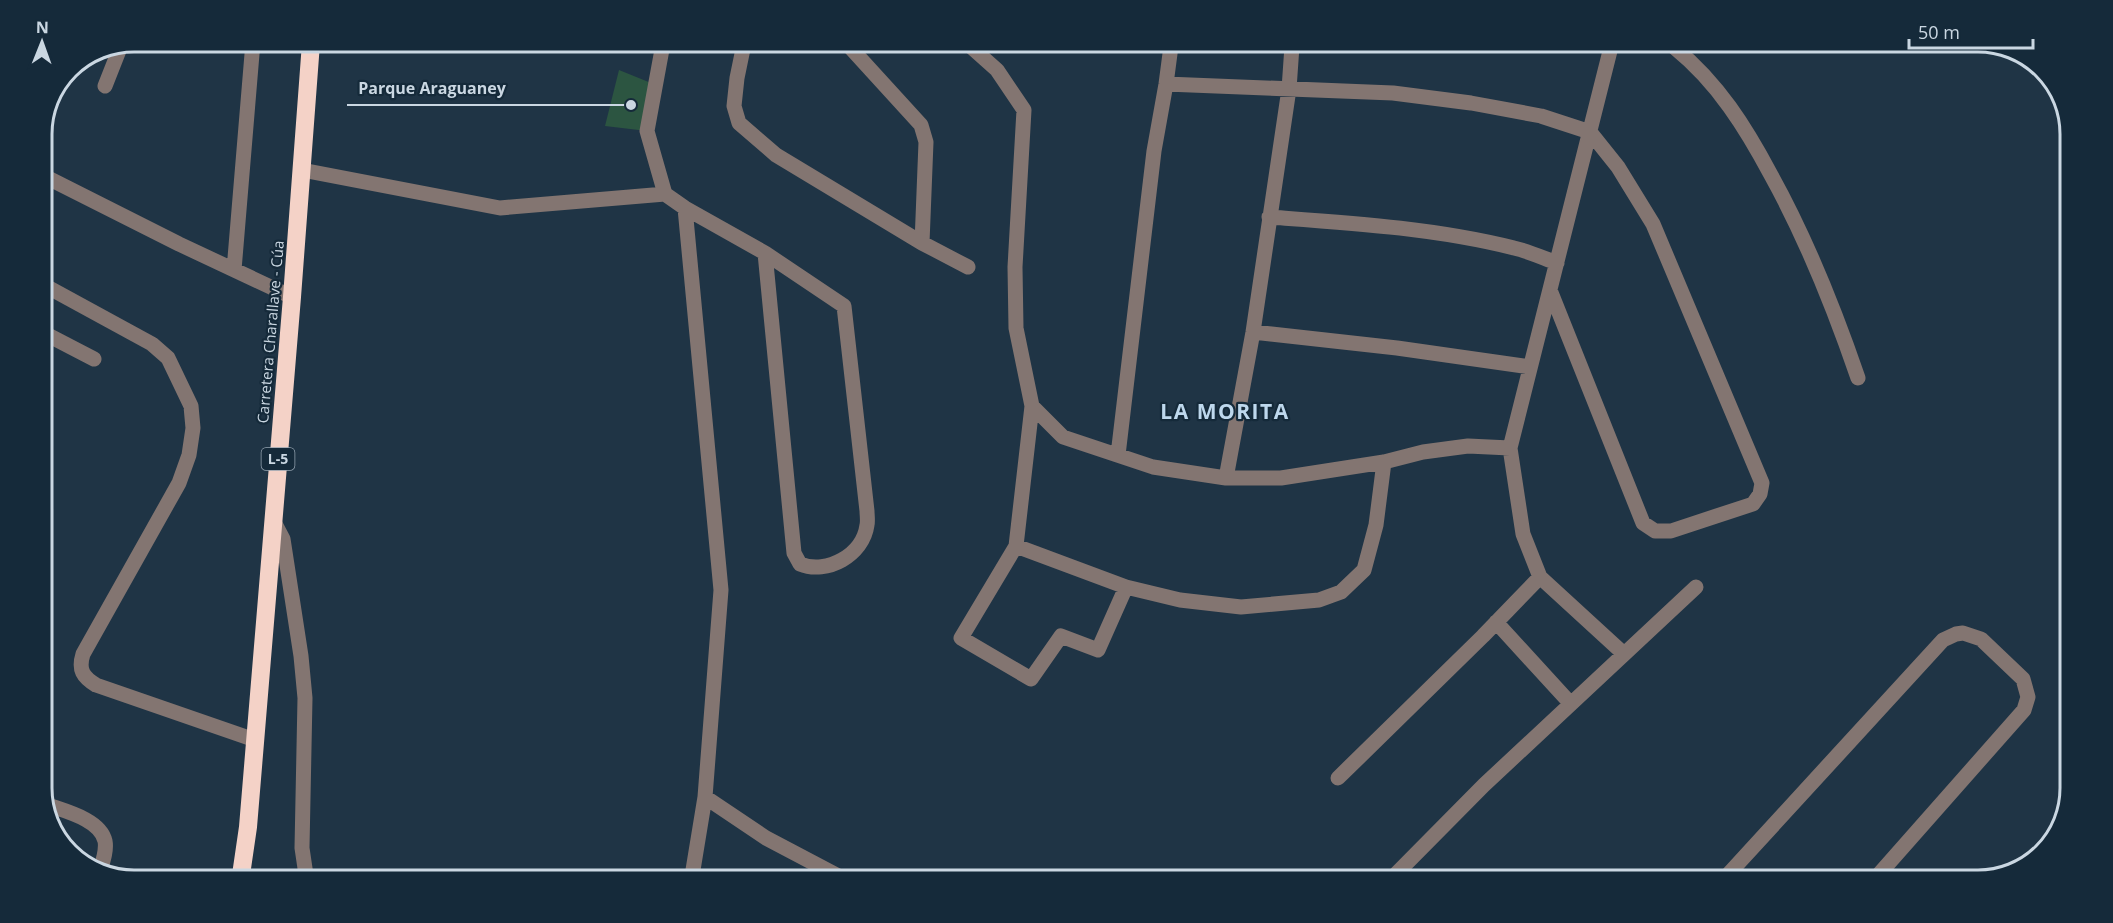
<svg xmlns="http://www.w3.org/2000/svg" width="2113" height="923" font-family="'Open Sans',sans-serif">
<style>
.green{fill:#2c5541}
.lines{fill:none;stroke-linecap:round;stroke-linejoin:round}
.minor{stroke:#837571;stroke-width:15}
.highway{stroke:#f4d2c7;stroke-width:18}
.labels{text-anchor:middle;stroke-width:4.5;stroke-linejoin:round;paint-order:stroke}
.shield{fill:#152a3a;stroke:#94a3b0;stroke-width:1.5}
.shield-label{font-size:14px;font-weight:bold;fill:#cad7e2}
.street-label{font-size:15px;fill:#cad7e2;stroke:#152a3a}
.district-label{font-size:21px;font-weight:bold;letter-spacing:1.5px;fill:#bed8ed;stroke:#152a3a}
.rim{fill:none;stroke:#cad7e2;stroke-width:3}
.leader{fill:none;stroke:#cad7e2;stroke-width:2}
.callout-dot{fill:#cad7e2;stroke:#152a3a;stroke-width:2}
.callout-label{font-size:16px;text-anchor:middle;font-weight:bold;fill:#cad7e2;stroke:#152a3a;stroke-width:4.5;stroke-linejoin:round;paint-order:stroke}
</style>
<rect width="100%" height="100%" fill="#1f3445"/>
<path class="green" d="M619,70l37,15 -9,46 -42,-5z"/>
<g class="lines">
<path class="minor" d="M744,44l-7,34 -3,28 5,17 37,32 146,88 46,24
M848,45l73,80 5,17 -4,101
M969,45l28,25 27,40 -9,157 1,61 16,78 -16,140 -55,92 70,41 30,-43 37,14 28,-63 54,13 61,7 78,-7 22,-8 23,-22 12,-45 8,-63
M1611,47l-101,401 13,86 17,43 84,77
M1675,48c43,35 71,80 96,127 36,65 63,133 87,203
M1166,84l227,9 78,10 70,13 49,16 28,35 35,57 109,259 -2,11 -7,10 -82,27h-16l-12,-8 -93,-233
M105,86l15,-38
M302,170l198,38 165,-14 -18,-63 16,-87
M42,175l137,69 113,53
M665,194l20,14 80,45 79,53 23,205c0,4 1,10 0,14 -4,30 -40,50 -67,39l-6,-11 -29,-300
M685,208l36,382 -16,207 -13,79
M1269,217c82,6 165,11 245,31 14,3 29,10 43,15
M234,270l19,-228
M42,284l110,60 16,14 23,48 2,22 -4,27 -10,28 -96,171c-5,16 0,23 13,31l159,55
M42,332l52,27
M1253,332l144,16 133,19
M1032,406l31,31 90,30 73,11h55l103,-16 39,-10 45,-6 42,2
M1118,455l36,-304 12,-67 5,-38
M1226,478l27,-146 36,-243 3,-43
M273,520l10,19 18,117 4,42 -3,150 4,27
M1016,546l110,41
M1496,622l75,82
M1338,778l145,-142 57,-59
M705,797l61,41 74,39
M45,804c19,7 55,15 60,37 2,10 -3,23 -6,33
M1391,879l93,-94 212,-198
M1723,880l220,-240 13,-6 7,-1 18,6 42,40 5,18 -4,13 -151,171"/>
<path class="highway" d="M241,875l7,-48 44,-530 19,-254"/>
</g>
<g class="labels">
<rect class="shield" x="261.5" y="448" width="33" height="22" rx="4.5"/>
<g class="shield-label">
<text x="278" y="464">L-5</text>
</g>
<g class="street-label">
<text transform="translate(271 332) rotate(-85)" y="5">Carretera Charallave - Cúa</text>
</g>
<g class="district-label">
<text x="1225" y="419">LA MORITA</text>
</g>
</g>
<path d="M0 0H2113V923H0ZM134 52H1978A82 82 0 0 1 2060 134V788A82 82 0 0 1 1978 870H134A82 82 0 0 1 52 788V134A82 82 0 0 1 134 52Z" fill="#152a3a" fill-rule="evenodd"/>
<path class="rim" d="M134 52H1978A82 82 0 0 1 2060 134V788A82 82 0 0 1 1978 870H134A82 82 0 0 1 52 788V134A82 82 0 0 1 134 52Z"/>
<path class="leader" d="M631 105L518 105H347"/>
<circle class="callout-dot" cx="631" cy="105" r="6"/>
<g class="callout-label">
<text x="432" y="94">Parque Araguaney</text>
</g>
<g transform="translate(42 42) rotate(1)" stroke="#152a3a" stroke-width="4.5" paint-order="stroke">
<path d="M0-4.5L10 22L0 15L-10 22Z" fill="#cad7e2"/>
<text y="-9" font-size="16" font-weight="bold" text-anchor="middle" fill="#cad7e2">N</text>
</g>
<path d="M1909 39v9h124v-9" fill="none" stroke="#cad7e2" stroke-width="3"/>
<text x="1918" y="39" font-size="18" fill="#cad7e2" stroke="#152a3a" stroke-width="4.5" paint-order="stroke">50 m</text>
</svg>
